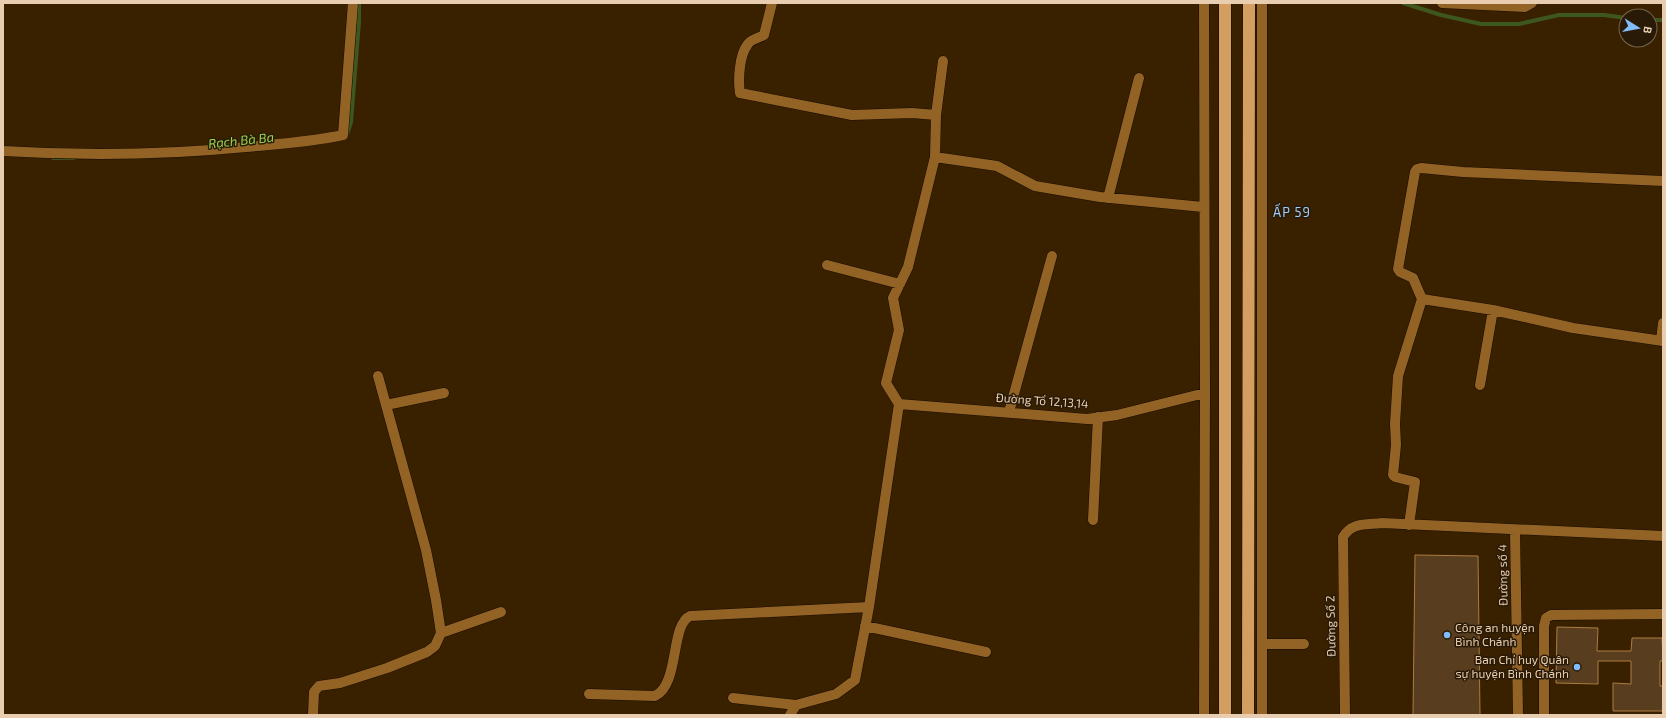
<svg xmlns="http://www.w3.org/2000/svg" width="1666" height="718" font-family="'Exo 2',sans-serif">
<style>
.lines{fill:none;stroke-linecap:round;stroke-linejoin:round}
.stream{stroke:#3e571f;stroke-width:4}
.building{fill:#583e1f;stroke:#ad7c40}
.minor-casing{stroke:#1a0c00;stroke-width:11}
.highway-casing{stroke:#1a0c00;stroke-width:13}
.minor{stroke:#926325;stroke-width:10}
.highway{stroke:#d39e60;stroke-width:12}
.poi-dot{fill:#80bdfa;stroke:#291a07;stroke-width:1.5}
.labels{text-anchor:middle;stroke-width:3;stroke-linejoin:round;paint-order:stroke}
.street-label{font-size:12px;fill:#e8cdb0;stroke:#291a07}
.poi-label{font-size:12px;fill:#e8cdb0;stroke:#291a07;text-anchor:start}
.water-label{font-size:13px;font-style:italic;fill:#9ad64e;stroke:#291a07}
.neighbourhood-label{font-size:13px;letter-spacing:1px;fill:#a1cdfb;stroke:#291a07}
</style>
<rect width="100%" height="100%" fill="#392100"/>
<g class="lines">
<path class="stream" d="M1403,3l38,12 40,9h38l40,-9h45l22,3
M1650,20h13
M347,134l4,-12 8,-100v-19
M53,158h21"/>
</g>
<path class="building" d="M1415,555l63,1 2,159h-67z
M1557,627l41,1 -1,23h34l1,-13h30l1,23h-3v25h3v25h-50v-28l18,1v-23h-33v23l-42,-1z"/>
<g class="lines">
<g class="minor-casing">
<path id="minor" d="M772,3l-8,32c-5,3 -13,4 -16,9 -9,11 -10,36 -8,49l112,22 60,-2 24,2 -1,42
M1204,3l1,390 -1,322
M1262,3v712
M1442,3l83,4 7,-4
M936,115l7,-54
M3,151c82,5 162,4 243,-4 33,-3 65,-5 97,-12l10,-132
M1108,198l31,-120
M827,265l73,19
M1422,299l71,11 80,18 90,13
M1661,341l2,-18
M378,376l48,174 10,50 5,33
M1480,385l13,-75
M899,404l188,15 30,-4 88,-22
M386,405l58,-12
M1009,412l43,-156
M1093,520l5,-103
M1409,525l6,-43 -20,-5 -2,-2 3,-30 -1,-21 3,-48 24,-77 -9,-21 -13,-6 -2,-3 17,-97 2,-3 4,-1 42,4 200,9
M1515,531l3,184
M865,626l121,26
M1262,644h42
M589,694l66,2c25,-12 15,-71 35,-80l179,-9
M733,698l63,7
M313,715l1,-23 5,-6 21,-3 47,-15 40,-16 8,-6 6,-13 60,-21
M790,715l6,-10 40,-11 19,-14 14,-73 30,-203 -13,-21 13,-53 -6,-32 15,-31 27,-110 62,9 38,20 65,11 103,10
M1345,715l-2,-178c9,-15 23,-12 39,-14l281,13
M1544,715v-89l2,-8 5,-3 112,-1"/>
</g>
<g class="highway-casing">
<path id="highway" d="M1225,3v712
M1248,715l1,-712"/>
</g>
<use href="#minor" class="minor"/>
<use href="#highway" class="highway"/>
</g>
<g class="poi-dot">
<circle cx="1447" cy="635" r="4"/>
<circle cx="1577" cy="667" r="4"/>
</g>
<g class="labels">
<g class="street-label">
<text transform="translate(1042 401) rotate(4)" y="4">Đường Tổ 12,13,14</text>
<text transform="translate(1503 575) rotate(-91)" y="4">Đường số 4</text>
<text transform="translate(1331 626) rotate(-91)" y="4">Đường Số 2</text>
</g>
<g class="poi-label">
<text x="1455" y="632">Công an huyện<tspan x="1455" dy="14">Bình Chánh</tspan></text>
<text x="1569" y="664" text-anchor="end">Ban Chỉ huy Quân<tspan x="1569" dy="14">sự huyện Bình Chánh</tspan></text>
</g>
<g class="water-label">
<text transform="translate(241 140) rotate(-6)" y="5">Rạch Bà Ba</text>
</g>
<g class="neighbourhood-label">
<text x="1292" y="217">ẤP 59</text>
</g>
</g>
<rect width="1666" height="718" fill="none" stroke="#e8cdb0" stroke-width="8"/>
<g transform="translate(1638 28) rotate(101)"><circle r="19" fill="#291a07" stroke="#75624b"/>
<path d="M0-3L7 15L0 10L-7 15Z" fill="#80bdfa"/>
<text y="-6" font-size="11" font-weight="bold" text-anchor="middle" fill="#e8cdb0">B</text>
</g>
</svg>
